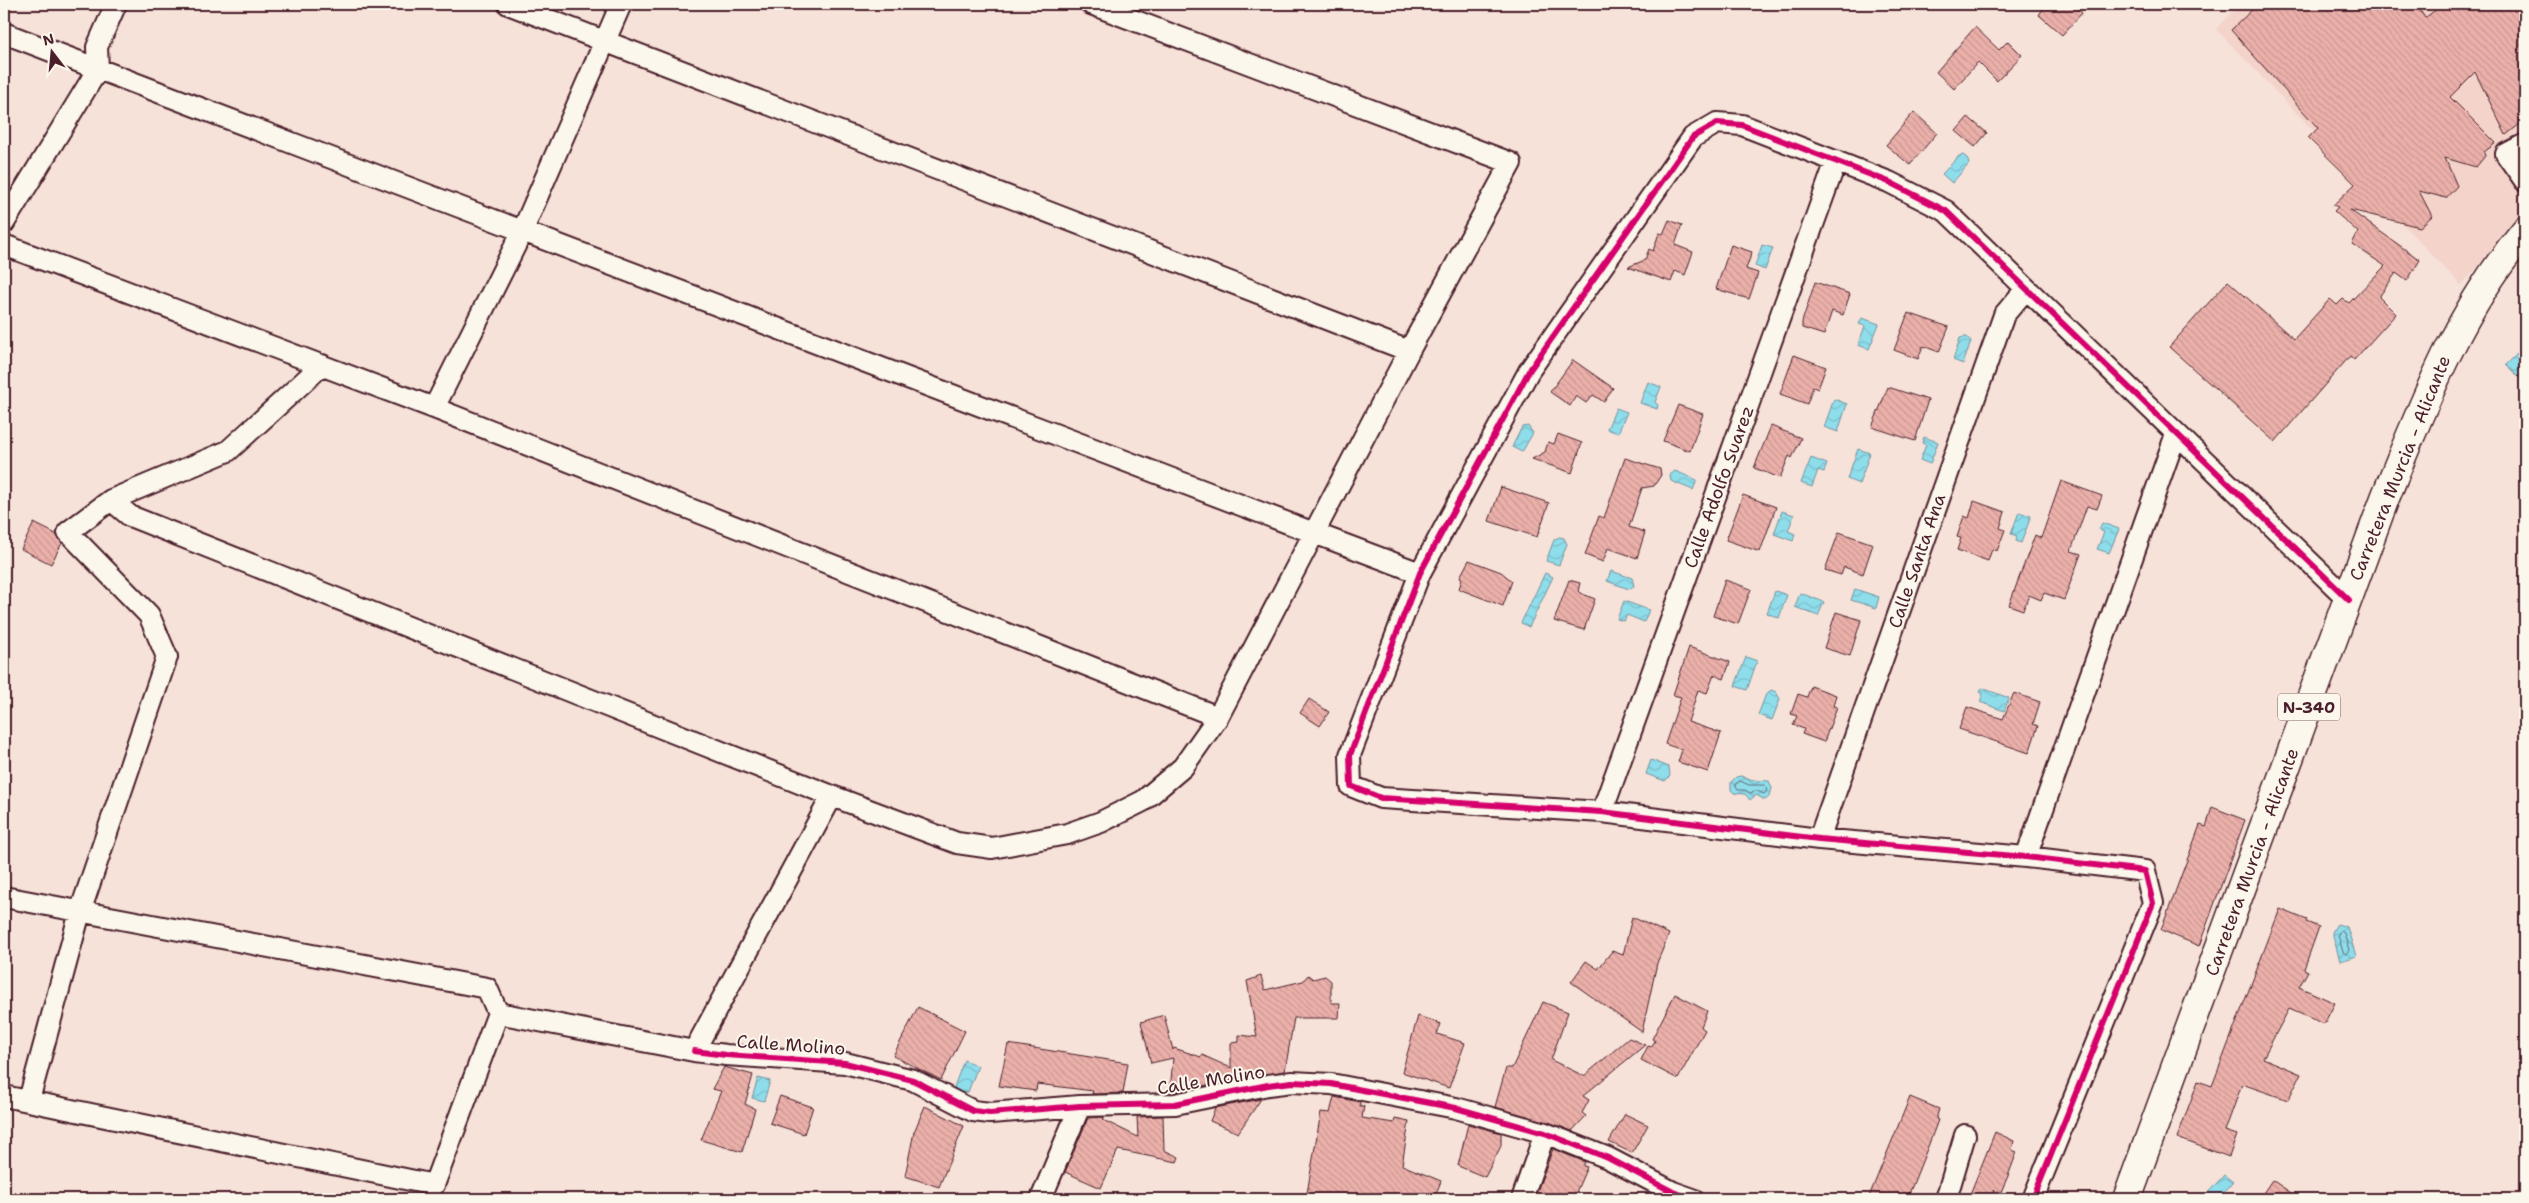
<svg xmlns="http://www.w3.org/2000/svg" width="2529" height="1203" font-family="'Shantell Sans',sans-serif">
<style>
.built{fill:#f3d3ca}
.water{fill:url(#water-waves);stroke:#73919e}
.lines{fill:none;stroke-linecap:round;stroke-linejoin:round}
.shore{stroke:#656b78;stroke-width:1}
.stream{stroke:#73919e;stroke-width:5.5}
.building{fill:url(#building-back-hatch);stroke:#4a1f2b}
.minor-casing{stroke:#4a1f2b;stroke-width:24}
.highway-casing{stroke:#4a1f2b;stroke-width:31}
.minor{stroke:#fbf7ec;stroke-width:20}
.highway{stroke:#fbf7ec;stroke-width:28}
.cycleway-casing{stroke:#fbf7ec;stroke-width:9}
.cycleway{stroke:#d6006c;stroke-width:6}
.labels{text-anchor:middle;stroke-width:4;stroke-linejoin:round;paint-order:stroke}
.shield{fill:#fbf7ec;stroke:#7f6065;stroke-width:1}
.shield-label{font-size:16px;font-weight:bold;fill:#4a1f2b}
.street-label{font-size:18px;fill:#4a1f2b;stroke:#fbf7ec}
</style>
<defs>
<pattern id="water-waves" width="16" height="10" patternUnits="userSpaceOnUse" patternTransform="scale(1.25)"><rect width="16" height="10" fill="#8eddeb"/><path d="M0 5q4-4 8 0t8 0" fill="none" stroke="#7cbdca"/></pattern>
<pattern id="building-back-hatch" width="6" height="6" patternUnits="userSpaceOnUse" patternTransform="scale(1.25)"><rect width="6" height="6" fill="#ebb0aa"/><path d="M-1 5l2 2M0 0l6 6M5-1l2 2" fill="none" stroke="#cb9792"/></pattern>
</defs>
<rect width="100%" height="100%" fill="#f6e2d8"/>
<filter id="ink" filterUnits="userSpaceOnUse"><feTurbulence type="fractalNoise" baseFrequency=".02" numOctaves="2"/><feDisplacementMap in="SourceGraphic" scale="10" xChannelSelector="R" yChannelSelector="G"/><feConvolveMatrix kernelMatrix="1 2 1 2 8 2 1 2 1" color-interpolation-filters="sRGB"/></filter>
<g filter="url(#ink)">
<path class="built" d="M2240,4h285v212l-64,69 -245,-256z"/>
<path class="water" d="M1963,155l4,3 2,6 -17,19 -10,-9 17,-18z
M1762,245l11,3 -8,22 -10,-4z
M1862,318l17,6 -10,25 -11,-4 7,-19 -6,-2z
M1964,337h3l4,5 -8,22 -10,-4 7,-22z
M2518,353l7,7v22l-19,-17z
M1648,382l13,5 -6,15 3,3 -1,4 -17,-6z
M1834,399l13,5 -9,28 -14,-5z
M1616,408l11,4 -9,21 -11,-4z
M1528,426l5,7 -11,19 -10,-5 10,-20z
M1924,437l14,5 -8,22 -10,-4 6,-15 -4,-2z
M1858,449l12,4 -11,31 -12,-5z
M1811,458l16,6 -3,8 -6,-2 -6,17 -11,-4z
M1675,471l22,9 -4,10 -22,-9 -1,-6z
M1782,511l12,4 -6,16 7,3 -2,7 -19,-7z
M2019,512l12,4 -10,27 -5,-2 1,-5 -6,-2z
M2102,523l17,6 -10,24 -12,-4 7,-17 -5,-2z
M1559,537l5,1 3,6 -8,21 -13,-4 8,-21z
M1611,571l21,7 2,8 -5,3 -22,-8z
M1545,573l8,4 -24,50 -8,-4z
M1855,589l24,8 -3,11 -25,-8z
M1775,591l12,4 -8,23 -12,-5z
M1800,593l24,9 -6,14 -23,-9z
M1624,601l25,9 -5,12 -17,-7 -3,6 -7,-2z
M1746,657l11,4 -10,29 -12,-4z
M1982,688l27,10 -5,13 -24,-9 3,-8 -3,-2z
M1771,690l5,2 4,7 -8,21 -14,-5 8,-21z
M1651,760l18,7 1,9 -5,5 -19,-7z
M1741,776l9,4 19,1 3,7 -2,8 -5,4 -9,-5 -6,5 -5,-6 -11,-1 -3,-3v-8l5,-5z
M2337,924l10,3 9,29 -16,5 -8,-29z
M964,1060l14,6 -10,26 -8,1 -6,-6z
M758,1078l12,3 -6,20 -12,-3z
M2224,1175l9,7 -15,17h-9l-4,-3z"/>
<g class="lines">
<path class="shore" d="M1740,781l9,4h16l2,6 -3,3 -7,-3 -7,2 -5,-3h-7l-3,-5z
M2341,931l3,2 5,17 -3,4 -3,-2 -5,-17z"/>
<path class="stream" d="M687,1199h19"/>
</g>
<path class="building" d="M2046,4h26l10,9 -20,22 -23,-20z
M2258,4h158l9,14 18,-14h82v116l-19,15 -31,-63 -25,25 46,46 -12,9 1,4 -9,11 -31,-9 12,28 -11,12 -27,-7 13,25 -12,11 -70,-17 70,50 -13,21 -11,-8 -17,24 17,17 -42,46 -4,-4 -75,86 -106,-95 59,-66 66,58 36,-40 7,6 6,-6 6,4 36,-37 -33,-22 6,-12 -24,-21 4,-4 -5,-2 22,-21 -47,-46 10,-10 -87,-98z
M1975,27l24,23 9,-9 14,14 -25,26 -19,-19 -24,27 -18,-17z
M1914,112l23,21 -27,32 -24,-20z
M1968,117l19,16 -12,14 -19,-16z
M1669,220l13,5 -7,20 18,7 -8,23 -10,-4 -4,11 -43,-15 17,-7 4,-11 4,2 6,-18 4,1z
M1731,245l21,7 -6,17 12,4 -9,26 -33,-10z
M1815,282l35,12 -7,21 -11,-4 -8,24 -22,-7v-6z
M1908,313l41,14 -10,25 -16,-6 -5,13 -24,-9z
M1794,355l32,12 -8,22 -5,-2 -6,17 -27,-10z
M1573,360l40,28 -9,14 -11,-7 -7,8 -10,-7 -6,10 -20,-14z
M1888,387l40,13 -13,41 -43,-14z
M1678,405l25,9 -13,37 -27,-10z
M1771,426l30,12 -9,20 -3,-2 -9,22 -26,-10z
M1558,434l24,9 -10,30 -40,-14 13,-7 3,-10 6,2z
M1625,458l35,11 1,6 -7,11 -12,2 -13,39 16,5 -8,26 -29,-10 -5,14 -18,-7 14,-39 5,2z
M2061,481l41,15 -5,13 -10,-3 -16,45 10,3 -17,46 -20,-7 -3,7 -12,-5 -6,15 -14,-5 26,-70 6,3z
M1501,487l48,16 -12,34 -48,-16z
M1743,495l33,12 -16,45 -34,-12z
M1974,501l31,11 -5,16 5,2 -8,21 -5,-2 -4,12 -31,-11 4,-12 -4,-1 7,-21 5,2z
M34,523l22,11 6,9 -11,21 -30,-15z
M1839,532l34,12 -10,30 -19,-7 -3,8 -16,-5z
M1469,560l32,12 11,9 -9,25 -44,-17 3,-10 -2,-2z
M1569,580l11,3 -2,8 2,2 15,6 -11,31 -30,-9z
M1725,580l26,9 -13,35 -25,-8z
M1836,612l25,8 -11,36 -26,-8z
M1689,647l41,15 -6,17 -10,-4 -7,18 -9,-3 -10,32 33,11 -13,39 -30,-10 4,-12 -17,-6 16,-47 -8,-2z
M1811,686l25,9 -3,11 4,1 -13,35 -22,-8 2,-5 -11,-4 4,-9 -6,-2 7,-20 9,3z
M2014,693l26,9 -7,22 5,2 -9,27 -70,-24 8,-22 36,12z
M1309,699l20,13 -9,14 -20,-13z
M2212,807l33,13 -46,126 -38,-16 39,-105 6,2z
M2280,909l27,11 -1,2 13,5 -15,42 4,2 -9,16 36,16 -11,21 -35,-15 -26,49 38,16 -13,26 -46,-16 -17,47 12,4 -8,22 -52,-19 21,-57 14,5z
M1632,917l37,17 -12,29 -15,69 -71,-50 15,-21 12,8 14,-18 11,4z
M1308,975l5,4 12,-3 6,5v22h9l-1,15h-45l-9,53 -115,21 3,-34 -22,5 -10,-41 23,-7 9,35 1,-2 27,9 1,-2 29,13v-25l8,-1v-7l18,2 -10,-56 14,-5 4,14 38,-9z
M1675,994l32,17 -6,16 4,3 -27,49 -37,-19 7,-14 3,1 4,-6 -3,-2z
M1543,1002l25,10 -17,48 33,16 45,-38 16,7 -62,51 6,4 -7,13 4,3 -14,15 -24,-9 -53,-15 11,-39h6z
M918,1007l47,24 -24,49 -48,-24z
M1418,1016l23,8 -4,10 28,9 -16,45 -47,-16z
M1008,1044l120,19 -5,30 -31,1 1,-3 -56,-7 -1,7 -37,-5z
M724,1067l29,8 -8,29 10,5 -13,43 -41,-12 20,-49 -9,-2z
M780,1096l33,11 -9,27 -34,-11z
M1334,1097l26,5v4h4l-2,12 32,5 1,-4 14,3 -7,43 39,16 -7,18h-128l15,-87 9,1z
M1910,1097l29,12 -3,10 2,1 -9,24 -22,55h-39z
M1261,1099l-23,34 -28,-12 5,-13z
M925,1106l39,20 -25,61 -34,-11 9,-44z
M1625,1114l23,11 -16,28 -23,-11z
M1163,1116l1,34 15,7 -2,5 -59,-12 -17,38 -36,-16 23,-54 16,-1 -1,3 35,17 -1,-20z
M1468,1124l33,9v13l-16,31 -27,-11z
M1995,1132l19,9 -2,9 5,2 -9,24 -7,16 -7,-2 -3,9h-23z
M1553,1149l32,13 -2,4 4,1 -14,32h-39z
M2272,1180l28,19h-41z"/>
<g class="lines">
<g class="minor-casing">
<path id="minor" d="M1091,4l420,159 -102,188
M4,33l94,36 -1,-22 19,-43
M2525,144l-19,10 19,27
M4,223l94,-154 1216,464 95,-182 -901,-347
M4,245l430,163 784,309
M434,408l88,-176 99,-228
M111,500l117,-49 94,-86
M1602,812l234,-651
M1819,839l185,-524 22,-26
M2026,857l150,-423
M4,897l483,91 11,25
M694,1051l138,-255 125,47 35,5 75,-14 34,-12 42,-21 40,-34 35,-50 96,-184 106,40
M4,1096l430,89 64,-172 196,38 32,4 119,8 68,17 60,31 17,2 90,-7 95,-2 93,-19 24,-3 39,2 125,24 89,25 63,25 65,34 20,7
M29,1100l51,-188 87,-255 -18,-42 -81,-83 43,-32 19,16 702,280
M1041,1199l39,-93
M1522,1199l23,-66
M1946,1199l19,-64
M2033,1199l120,-296 -8,-32 -119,-14 -207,-18 -217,-27 -221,-14 -30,-12 -1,-31 70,-182 109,-202 164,-234 24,-14 25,2 147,57 57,29 403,389"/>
</g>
<g class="highway-casing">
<path id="highway" d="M2127,1199l258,-701c38,-93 74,-189 140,-267"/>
</g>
<use href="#minor" class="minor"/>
<use href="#highway" class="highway"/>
<g class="cycleway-casing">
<path id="cycleway" d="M694,1051l32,4 119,8 68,17 60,31 17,2 90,-7 95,-2 93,-19 24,-3 39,2 125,24 89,25 63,25 65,34 20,7
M2033,1199l120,-296 -8,-32 -119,-14 -207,-18 -217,-27 -221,-14 -30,-12 -1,-31 70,-182 109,-202 164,-234 24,-14 25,2 147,57 57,29 403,389"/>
</g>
<use href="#cycleway" class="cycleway"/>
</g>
</g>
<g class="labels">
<rect class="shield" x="2278" y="693.5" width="62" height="27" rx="4"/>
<g class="shield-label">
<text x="2309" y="713">N-340</text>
</g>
<g class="street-label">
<text transform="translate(2400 468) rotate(-68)" y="6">Carretera Murcia - Alicante</text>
<text transform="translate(1719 487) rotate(-70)" y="6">Calle Adolfo Suarez</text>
<text transform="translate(1917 561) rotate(-71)" y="6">Calle Santa Ana</text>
<text transform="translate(2252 862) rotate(-70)" y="6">Carretera Murcia - Alicante</text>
<text transform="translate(791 1045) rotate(4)" y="6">Calle Molino</text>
<text transform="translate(1211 1080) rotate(-9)" y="6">Calle Molino</text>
</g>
</g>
<rect width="2529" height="1203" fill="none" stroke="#fbf7ec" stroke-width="20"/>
<rect x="10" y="10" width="2509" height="1183" fill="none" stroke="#4a1f2b" stroke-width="2" filter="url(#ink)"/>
<g transform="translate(52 52) rotate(344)" stroke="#fbf7ec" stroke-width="4" paint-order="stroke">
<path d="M0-4L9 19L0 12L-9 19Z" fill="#4a1f2b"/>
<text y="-8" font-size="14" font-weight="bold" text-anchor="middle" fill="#4a1f2b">N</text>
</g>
</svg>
